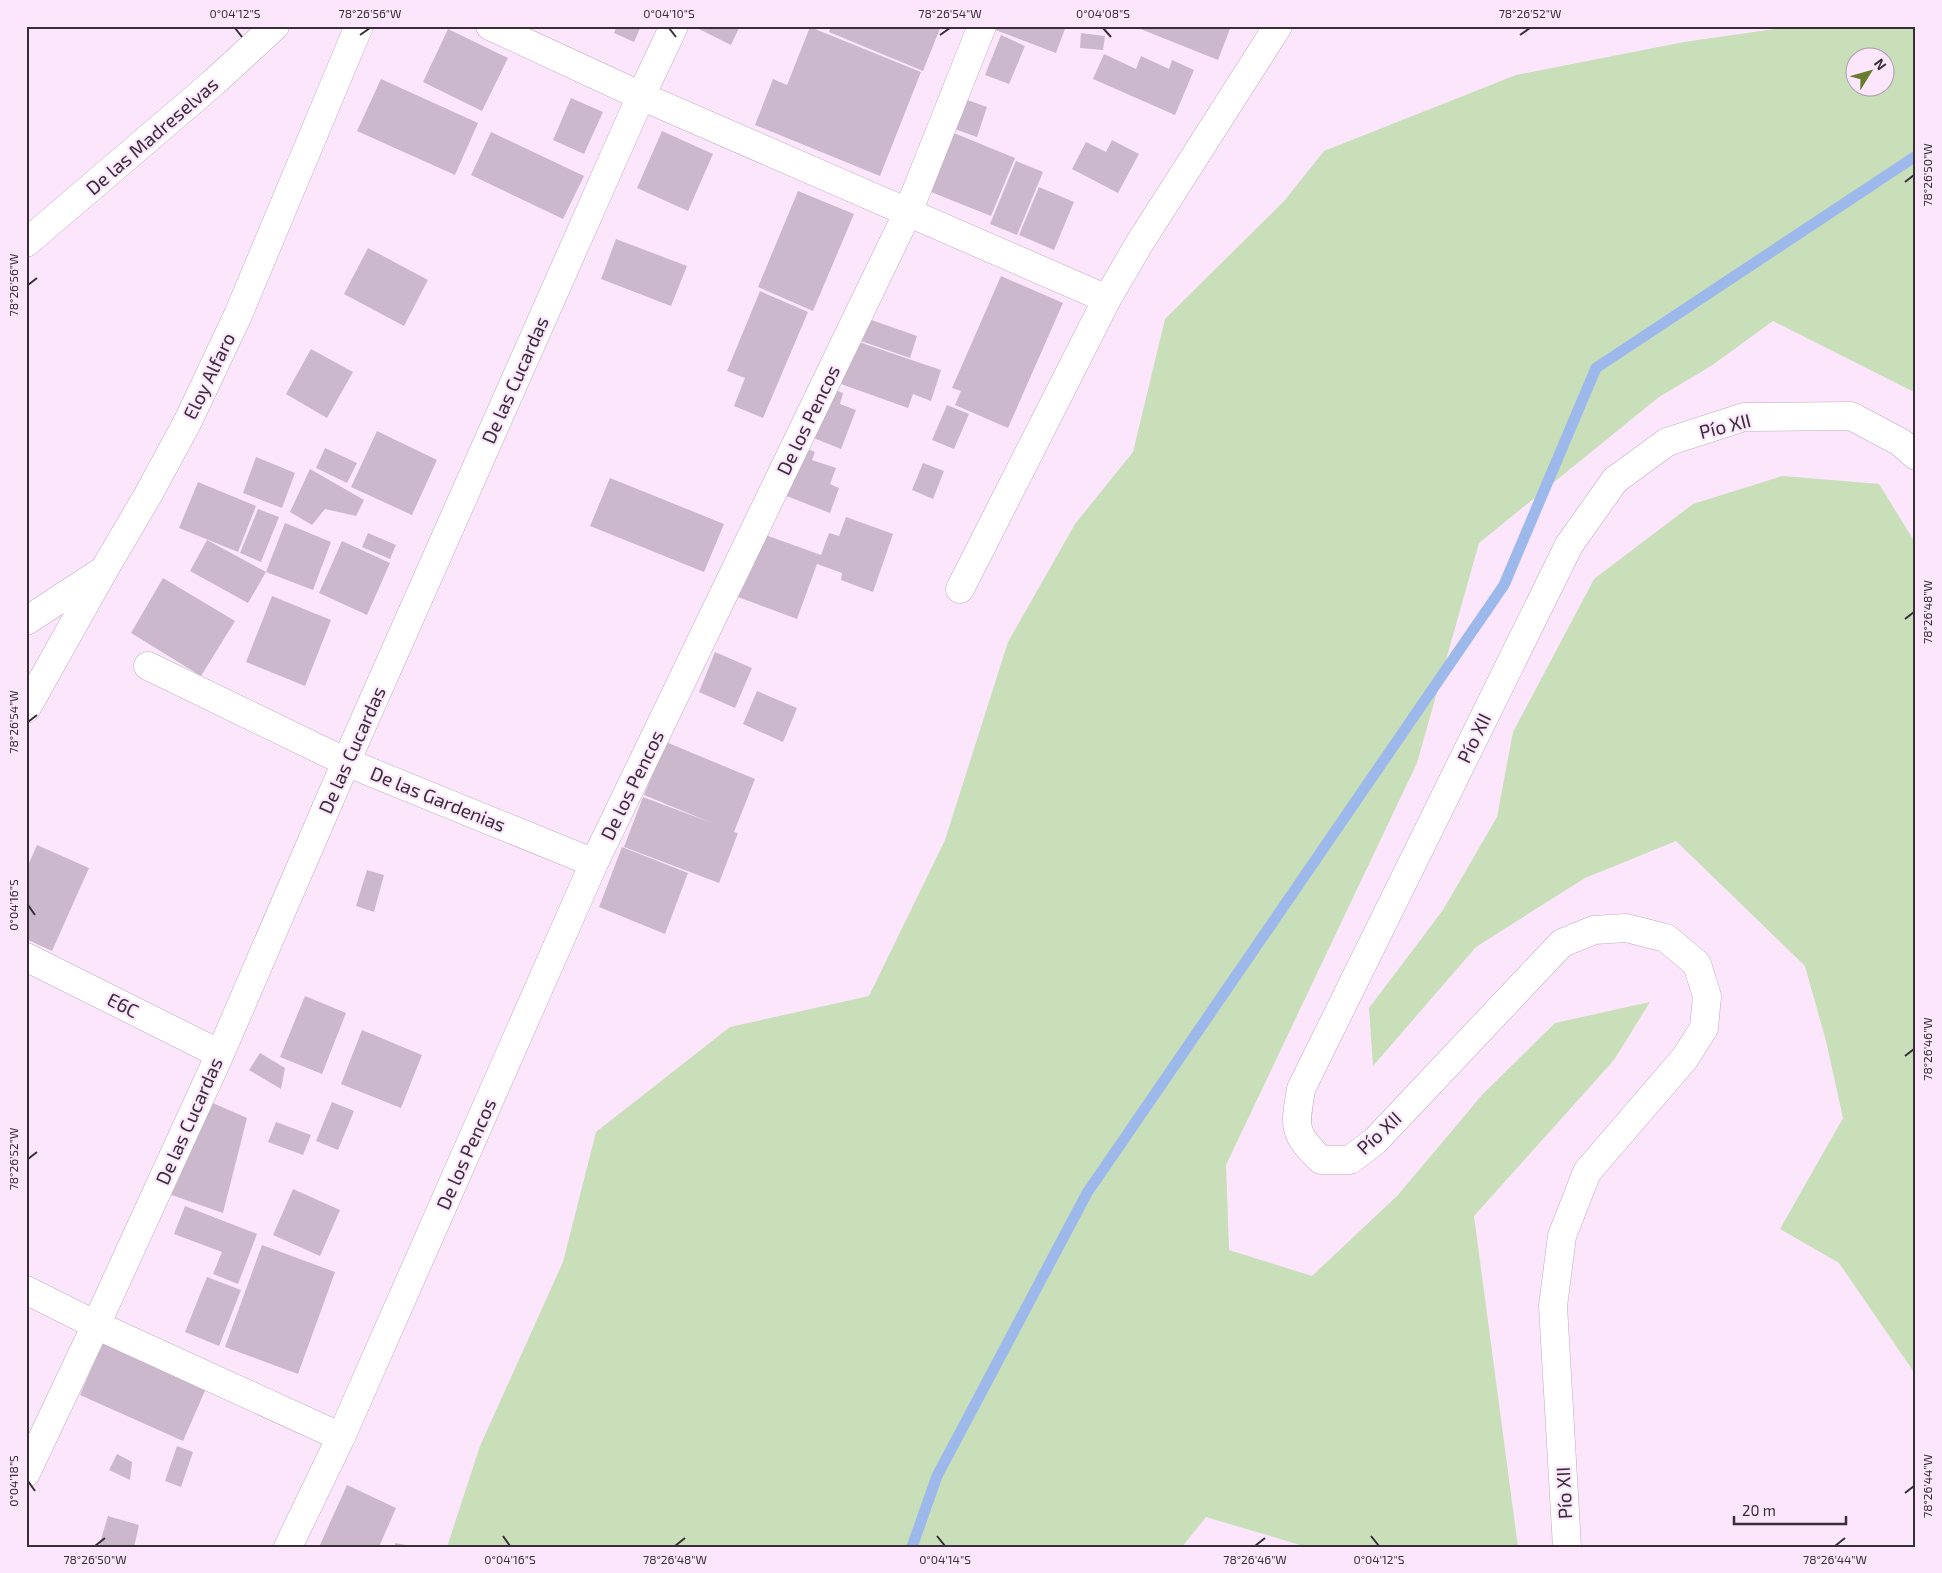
<svg xmlns="http://www.w3.org/2000/svg" width="1942" height="1573" font-family="'Exo 2',sans-serif">
<style>
.green{fill:#c8dfba;fill-rule:evenodd}
.lines{fill:none;stroke-linecap:round;stroke-linejoin:round}
.stream{stroke:#9db9ec;stroke-width:11}
.building{fill:#ccb8cd}
.street-casing{stroke:#bfabc0;stroke-width:29}
.secondary-casing{stroke:#bfabc0;stroke-width:29}
.street{stroke:#fff;stroke-width:28}
.secondary{stroke:#fff;stroke-width:28}
.ticks{fill:none;stroke:#372e37;stroke-width:2}
.labels{text-anchor:middle;stroke-width:4.5;stroke-linejoin:round;paint-order:stroke}
.street-label{font-size:19px;fill:#372e37;stroke:#fce6fc}
.neatline{fill:none;stroke:#372e37;stroke-width:2}
.ticks-label{font-size:12px;text-anchor:middle;fill:#372e37}
</style>
<rect width="100%" height="100%" fill="#fce6fc"/>
<path class="green" d="M1796,26h120v367l-143,-72 -62,45 -52,31 -180,146 -62,220 -191,402 3,85 83,26 86,-81 84,-100 73,-72 95,-21 -36,58 -140,156 44,331h-211l-101,-30 -24,30h-735l33,-101 83,-184 33,-130 134,-105 139,-31 76,-156 63,-198 67,-118 58,-72 32,-133 120,-119 39,-49 192,-76 168,-33zM1854,58h30v30h-30z
M1782,476l97,8 37,60v831l-77,-112 -59,-34 63,-111 -17,-77 -21,-75 -129,-125 -91,37 -109,69 -103,119 -4,-58 74,-98 54,-93 16,-85 81,-153 99,-75z"/>
<g class="lines">
<path class="stream" d="M912,1547l25,-71 150,-283 417,-608 92,-217 320,-212"/>
</g>
<path class="building" d="M617,26h24l-7,16 -20,-9z
M701,26h39l-9,19 -32,-16z
M831,26h110l-18,45 -94,-39z
M994,26h72l-10,27 -63,-24z
M1133,26h98l-13,34z
M810,27l111,45 -41,104 -125,-51 18,-46 14,6z
M448,29l60,29 -26,53 -59,-29z
M1081,33l24,3 -2,14 -23,-2z
M1001,35l24,11 -16,38 -24,-9z
M1104,54l32,15 5,-13 28,13 3,-9 22,10 -19,45 -82,-36z
M381,79l97,44 -23,52 -98,-44z
M959,97l28,10 -10,30 -28,-10z
M571,98l32,14 -19,42 -31,-14z
M944,129l71,29 -24,58 -70,-28z
M662,131l51,23 -25,57 -51,-23z
M491,132l93,44 -21,43 -92,-44z
M1112,140l27,14 -21,39 -46,-24 14,-27 20,10z
M1016,161l27,11 -26,63 -27,-11z
M1039,187l35,15 -20,48 -35,-15z
M798,191l56,23 -41,97 -55,-24z
M616,239l71,27 -16,40 -70,-27z
M368,248l60,32 -24,46 -60,-32z
M1001,276l62,27 -55,125 -53,-23 6,-14 -9,-3z
M760,291l48,21 -45,106 -29,-12 11,-28 -18,-7z
M866,318l51,18 -7,22 -52,-18z
M856,341l85,29 -10,31 -18,-7 -5,14 -67,-24z
M311,349l42,23 -26,46 -41,-24z
M830,388l13,5 -3,11 16,6 -15,39 -30,-12z
M947,405l22,9 -15,35 -22,-9z
M377,431l60,29 -25,55 -61,-28z
M803,447l12,5 -3,8 24,8 -6,16 9,4 -9,25 -46,-18z
M325,448l32,15 -10,20 -31,-15z
M256,457l39,16 -13,35 -39,-15z
M923,463l21,8 -11,28 -21,-9z
M310,469l54,31 -8,16 -31,-7 -13,16 -22,-13z
M610,478l114,46 -20,48 -114,-46z
M198,482l58,24 -18,46 -59,-24z
M258,509l21,8 -18,45 -21,-9z
M846,517l47,17 -20,58 -32,-12 1,-7 -25,-9 -20,55 -59,-22 22,-64 61,22 8,-22 10,3z
M285,523l46,19 -18,48 -47,-18z
M368,533l28,12 -6,14 -28,-12z
M207,540l59,32 -18,31 -58,-32z
M342,541l48,22 -23,52 -48,-22z
M163,578l72,43 -34,55 -70,-43z
M272,596l59,24 -26,66 -59,-24z
M715,652l37,16 -17,40 -36,-16z
M757,691l40,17 -14,34 -40,-18z
M666,742l89,37 -21,53 4,1 -19,50 -95,-36 19,-50 69,26 -68,-28z
M37,845l52,23 -37,83 -26,-12v-69z
M622,847l66,26 -23,61 -66,-27z
M367,870l17,5 -10,37 -18,-6z
M305,996l41,17 -24,61 -42,-17z
M362,1030l60,25 -21,53 -60,-24z
M260,1053l25,15 -4,21 -32,-19z
M206,1100l41,18 -24,95 -60,-21z
M332,1102l22,9 -16,39 -22,-9z
M276,1122l35,13 -8,20 -35,-13z
M293,1189l47,21 -20,46 -47,-21z
M185,1206l72,28 -19,50 -25,-10 9,-22 -48,-18z
M262,1245l73,27 -37,102 -73,-27z
M207,1277l34,13 -22,56 -34,-14z
M105,1337l103,47 -25,57 -103,-46z
M177,1446l16,6 -12,35 -16,-6z
M117,1454l15,8 -2,18 -21,-10z
M347,1485l49,23 -17,39h-60z
M108,1516l31,9 -5,22 -35,-1z
M395,1543l16,3v1h-16z"/>
<g class="lines">
<g class="street-casing">
<path id="street" d="M490,26l151,70 466,203
M26,243l187,-160 62,-57
M960,589l147,-290 32,-55 139,-218
M26,621l78,-51
M148,666l198,96 248,101
M26,957l194,97
M26,1290l70,35 245,112
M26,1473l70,-148 124,-271 126,-292 295,-666 33,-70
M288,1547l53,-110 253,-574 314,-651 74,-186
M1567,1547l-14,-241 9,-70 25,-64 98,-114 19,-30 3,-32 -10,-32 -31,-26 -40,-10 -32,2 -32,13 -187,198 -25,19h-29c-29,-28 -26,-33 -20,-71l268,-544 46,-65 52,-38 77,-25 107,-1 49,26 16,14"/>
</g>
<g class="secondary-casing">
<path id="secondary" d="M26,709l78,-139 44,-75 40,-74 50,-106 121,-289"/>
</g>
<use href="#street" class="street"/>
<use href="#secondary" class="secondary"/>
</g>
<path class="ticks" d="M235,28l7,9M669,28l7,9M1103,28l8,9M360,35l10,-7M940,35l10,-7M1520,35l10,-7M1905,182l9,-7M28,285l9,-7M1905,619l9,-7M28,722l9,-7M28,905l7,10M1905,1056l9,-7M28,1159l9,-7M28,1481l7,10M1905,1493l9,-7M503,1536l7,10M937,1536l8,10M1371,1536l8,10M95,1546l10,-8M675,1546l10,-8M1255,1546l10,-8M1835,1546l10,-8"/>
<g class="labels">
<g class="street-label">
<text transform="translate(152 136) rotate(-41)" y="7">De las Madreselvas</text>
<text transform="translate(209 376) rotate(-64)" y="7">Eloy Alfaro</text>
<text transform="translate(515 380) rotate(-66)" y="7">De las Cucardas</text>
<text transform="translate(808 420) rotate(-64)" y="7">De los Pencos</text>
<text transform="translate(1725 426) rotate(-14)" y="7">Pío XII</text>
<text transform="translate(1474 738) rotate(-64)" y="7">Pío XII</text>
<text transform="translate(352 750) rotate(-66)" y="7">De las Cucardas</text>
<text transform="translate(632 785) rotate(-64)" y="7">De los Pencos</text>
<text transform="translate(438 799) rotate(22)" y="7">De las Gardenias</text>
<text transform="translate(123 1005) rotate(27)" y="7">E6C</text>
<text transform="translate(189 1121) rotate(-66)" y="7">De las Cucardas</text>
<text transform="translate(1379 1133) rotate(-43)" y="7">Pío XII</text>
<text transform="translate(466 1154) rotate(-66)" y="7">De los Pencos</text>
<text transform="translate(1564 1493) rotate(-93)" y="7">Pío XII</text>
</g>
</g>
<rect width="1942" height="1573" fill="none" stroke="#fce6fc" stroke-width="55"/>
<g transform="translate(1870 72) rotate(53)"><circle r="24" fill="#fce6fc" stroke="#ad9cad"/>
<path d="M0-4L9 19L0 12L-9 19Z" fill="#687c2d"/>
<text y="-8" font-size="14" font-weight="bold" text-anchor="middle" fill="#372e37">N</text>
</g>
<path d="M1734 1516v8h112v-8" fill="none" stroke="#372e37" stroke-width="2.5"/>
<text x="1742" y="1516" font-size="15" fill="#372e37" stroke="#fce6fc" stroke-width="4" paint-order="stroke">20 m</text>
<rect x="28" y="28" width="1886" height="1518" class="neatline"/>
<g class="ticks-label">
<text x="235" y="18">0°04'12"S</text>
<text x="370" y="18">78°26'56"W</text>
<text x="669" y="18">0°04'10"S</text>
<text x="950" y="18">78°26'54"W</text>
<text x="1103" y="18">0°04'08"S</text>
<text x="1530" y="18">78°26'52"W</text>
<text transform="translate(1928 175) rotate(-90)" y="4">78°26'50"W</text>
<text transform="translate(14 285) rotate(-90)" y="4">78°26'56"W</text>
<text transform="translate(1928 612) rotate(-90)" y="4">78°26'48"W</text>
<text transform="translate(14 722) rotate(-90)" y="4">78°26'54"W</text>
<text transform="translate(14 905) rotate(-90)" y="4">0°04'16"S</text>
<text transform="translate(1928 1049) rotate(-90)" y="4">78°26'46"W</text>
<text transform="translate(14 1159) rotate(-90)" y="4">78°26'52"W</text>
<text transform="translate(14 1481) rotate(-90)" y="4">0°04'18"S</text>
<text transform="translate(1928 1486) rotate(-90)" y="4">78°26'44"W</text>
<text x="95" y="1564">78°26'50"W</text>
<text x="510" y="1564">0°04'16"S</text>
<text x="675" y="1564">78°26'48"W</text>
<text x="945" y="1564">0°04'14"S</text>
<text x="1255" y="1564">78°26'46"W</text>
<text x="1379" y="1564">0°04'12"S</text>
<text x="1835" y="1564">78°26'44"W</text>
</g>
</svg>
